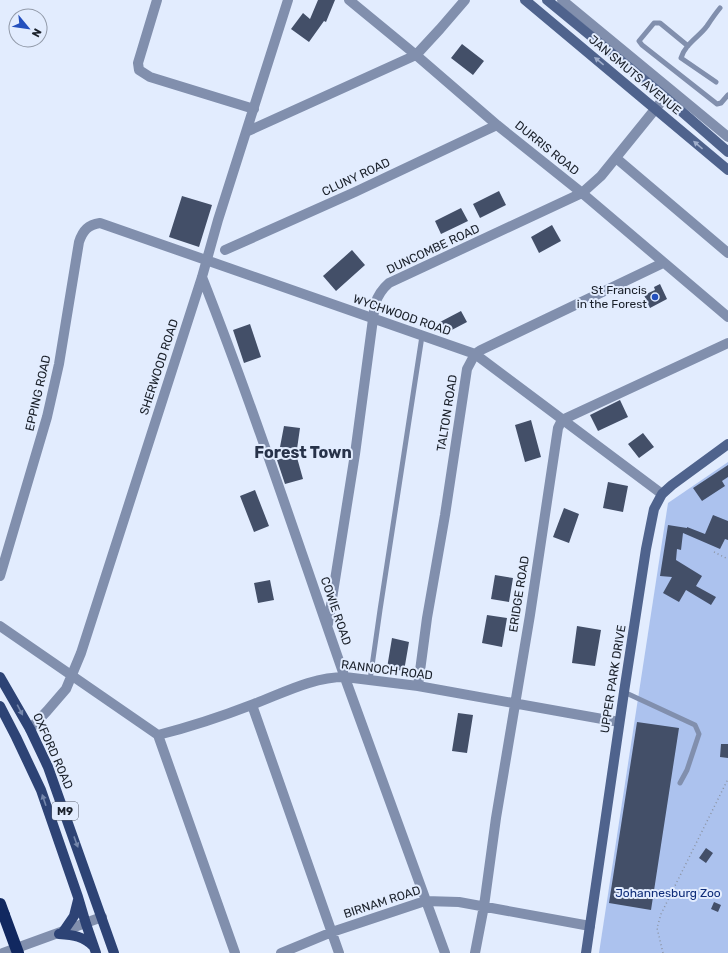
<svg xmlns="http://www.w3.org/2000/svg" width="728" height="953" font-family="Rubik,sans-serif">
<style>
.green{fill:#acc2ee}
.building{fill:#434f68}
.lines{fill:none;stroke-linecap:round;stroke-linejoin:round}
.path{stroke:#8c94a3;stroke-width:1.5;stroke-dasharray:1 3;stroke-linecap:butt}
.service{stroke:#818fad;stroke-width:5}
.minor{stroke:#818fad;stroke-width:10}
.secondary{stroke:#4f638d;stroke-width:10}
.primary{stroke:#2d4375;stroke-width:10}
.motorway{stroke:#112860;stroke-width:12}
.motorway-bridge{stroke:#112860;stroke-width:12}
.oneway{fill:#a0aecb}
.oneway2{fill:#7587ac}
.poi-dot{fill:#234fbd;stroke:#e2ecfe;stroke-width:1.5}
.labels{text-anchor:middle;stroke-width:4;stroke-linejoin:round;paint-order:stroke}
.shield{fill:#e2ecfe;stroke:#565d6a;stroke-width:1}
.shield-label{font-size:11px;font-weight:bold;fill:#1a202a}
.street-label{font-size:12px;fill:#1a202a;stroke:#e2ecfe}
.poi-label{font-size:12px;fill:#1a202a;stroke:#e2ecfe;text-anchor:end}
.park-label{font-size:12px;fill:#0f2d79;stroke:#e2ecfe}
.district-label{font-size:16px;font-weight:bold;fill:#273249;stroke:#e2ecfe}
</style>
<rect width="100%" height="100%" fill="#e2ecfe"/>
<path class="green" d="M728,462v491h-129l69,-450z"/>
<path class="building" d="M318,0h17l-9,22 -2,-1 -15,21 -18,-13 12,-16 7,6z
M462,44l22,17 -11,14 -22,-17z
M499,191l7,14 -26,13 -7,-14z
M182,196l30,9 -13,42 -30,-10z
M461,208l7,13 -27,13 -6,-13z
M552,225l9,16 -22,12 -8,-16z
M352,250l13,15 -29,26 -13,-15z
M660,284l7,15 -17,9 -6,-13 11,-5 -1,-3z
M461,311l6,11 -21,11 -6,-11z
M250,324l11,33 -17,6 -11,-33z
M620,400l8,17 -30,14 -8,-16z
M531,420l10,37 -16,5 -10,-37z
M284,426l16,2 -3,21 -17,-2z
M643,433l11,14 -15,11 -11,-14z
M296,454l7,25 -18,5 -8,-24z
M728,465v12l-6,4 3,5 -23,15 -9,-13z
M608,482l20,4 -5,26 -20,-4z
M255,490l14,36 -15,6 -14,-36z
M564,508l15,6 -10,29 -16,-6z
M713,515l15,6v19l-3,-1 -5,10 -37,-16 -2,17 -4,-1 -1,11 26,16 -6,10 20,11 -5,8 -25,-15 -7,12 -16,-9 9,-16 -12,-1 8,-51 19,3v-1l18,7z
M495,575l18,3 -4,24 -18,-3z
M270,580l4,20 -16,3 -4,-20z
M487,615l20,3 -5,29 -20,-4z
M577,626l24,4 -6,36 -23,-3z
M392,638l17,4 -5,29 -17,-3z
M458,713l15,2 -6,38 -15,-2z
M637,722l42,6 -28,182 -42,-7z
M721,744h7v14l-8,-1z
M706,848l7,5 -7,10 -7,-5z
M714,902l7,3 -3,7 -7,-3z"/>
<g class="lines">
<path class="path" d="M714,552l14,7
M663,953l-6,-25 4,-14 67,-135"/>
<path class="service" d="M688,46l-28,-23h-6l-15,18 3,4 75,59 4,-1 7,-8
M716,82l-35,-24c4,-14 18,-21 26,-32 4,-6 8,-12 13,-18
M370,680l10,-70 42,-274
M624,692l71,33 4,9 -12,36 -7,13"/>
<path class="minor" d="M157,0l-19,63 1,7 11,7 104,32
M349,0l67,55 81,70 85,68 146,124
M562,0l166,137
M246,132l170,-77 24,-26 25,-29
M616,158l112,95
M225,250l130,-58 142,-67
M202,277c52,132 96,267 143,401 33,92 66,184 100,275
M0,576l47,-159 12,-53 20,-122c4,-12 9,-17 21,-19l375,131 187,140
M328,624l27,-170 20,-150c3,-9 7,-15 14,-21l193,-90 19,-17 64,-79
M0,626l158,109
M418,686l9,-68 18,-103 22,-146 8,-15 6,-4 182,-87
M252,705l87,248
M30,729l17,-18 19,-22 15,-36 121,-376 16,-57 70,-220
M158,735c32,-8 65,-19 96,-31 29,-11 59,-27 91,-27l73,9 201,36
M158,735l77,218
M3,953l99,-36
M281,953l51,-21 93,-31 34,1 131,24
M475,953l9,-47 12,-88 34,-203 28,-187 4,-8 166,-77"/>
<path class="secondary" d="M525,0l203,170
M547,0l118,97 63,55
M586,953l38,-261 22,-143 8,-40 8,-15 10,-9 56,-41"/>
<path class="primary" d="M0,677l30,52 18,38 66,186
M0,706l16,31 25,53 37,107 8,27 10,29
M63,932l11,-16 4,-16
M59,934c14,1 25,2 35,13"/>
<path class="motorway" d="M0,904l4,11"/>
<path class="motorway-bridge" d="M4,915l14,38"/>
</g>
<defs><path id="oneway-solid" d="M-6-.8H1V-3.2L6.5 0L1 3.2V.8H-6Z"/></defs>
<g class="oneway">
<use href="#oneway-solid" transform="translate(599 61) rotate(-141)"/>
<use href="#oneway-solid" transform="translate(698 145) rotate(-140)"/>
</g>
<g class="oneway2">
<use href="#oneway-solid" transform="translate(20 710) rotate(62)"/>
<use href="#oneway-solid" transform="translate(44 800) rotate(-109)"/>
<use href="#oneway-solid" transform="translate(76 842) rotate(70)"/>
</g>
<circle class="poi-dot" cx="655" cy="297" r="4"/>
<g class="labels">
<rect class="shield" x="52" y="802" width="26" height="18" rx="3"/>
<g class="shield-label">
<text x="65" y="815">M9</text>
</g>
<g class="street-label">
<text transform="translate(635 75) rotate(40)" y="4">JAN SMUTS AVENUE</text>
<text transform="translate(547 148) rotate(39)" y="4">DURRIS ROAD</text>
<text transform="translate(356 177) rotate(-25)" y="4">CLUNY ROAD</text>
<text transform="translate(433 249) rotate(-25)" y="4">DUNCOMBE ROAD</text>
<text transform="translate(402 315) rotate(19)" y="4">WYCHWOOD ROAD</text>
<text transform="translate(159 367) rotate(-72)" y="4">SHERWOOD ROAD</text>
<text transform="translate(38 393) rotate(-77)" y="4">EPPING ROAD</text>
<text transform="translate(447 413) rotate(-81)" y="4">TALTON ROAD</text>
<text transform="translate(519 594) rotate(-81)" y="4">ERIDGE ROAD</text>
<text transform="translate(336 611) rotate(71)" y="4">COWIE ROAD</text>
<text transform="translate(387 670) rotate(7)" y="4">RANNOCH ROAD</text>
<text transform="translate(613 679) rotate(-81)" y="4">UPPER PARK DRIVE</text>
<text transform="translate(53 751) rotate(66)" y="4">OXFORD ROAD</text>
<text transform="translate(382 902) rotate(-18)" y="4">BIRNAM ROAD</text>
</g>
<g class="poi-label">
<text x="647" y="294">St Francis<tspan x="647" dy="14">in the Forest</tspan></text>
</g>
<g class="park-label">
<text x="668" y="897">Johannesburg Zoo</text>
</g>
<g class="district-label">
<text x="303" y="458">Forest Town</text>
</g>
</g>
<g transform="translate(28 28) rotate(119)"><circle r="19" fill="#e2ecfe" stroke="#929aa9"/>
<path d="M0-3L7 15L0 10L-7 15Z" fill="#234fbd"/>
<text y="-6" font-size="11" font-weight="bold" text-anchor="middle" fill="#1a202a">N</text>
</g>
</svg>
